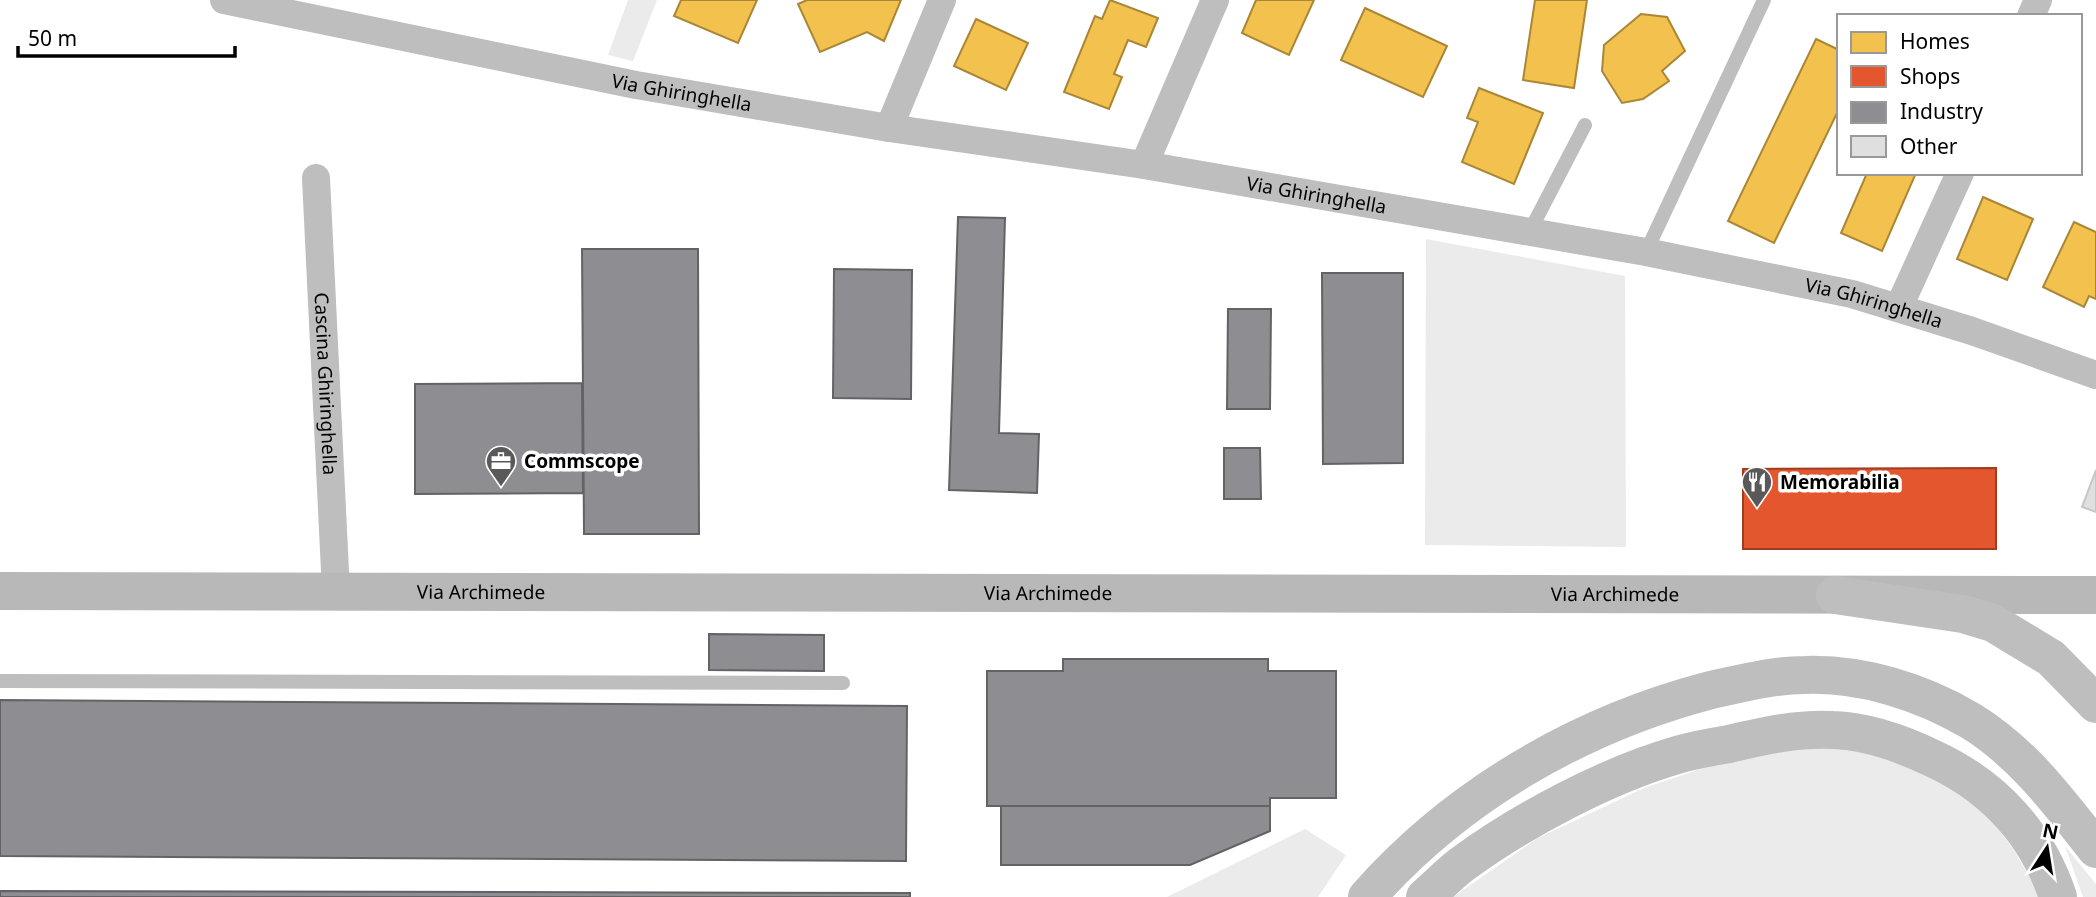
<svg xmlns="http://www.w3.org/2000/svg" width="2096" height="897" font-family="'Noto Sans',sans-serif">
<style>
.green{fill:#ebebeb}
.homes{fill:#f2c14e;stroke:#a98737;stroke-width:2}
.shops{fill:#e4572e;stroke:#a03d20;stroke-width:2}
.industry{fill:#8d8d92;stroke:#636366;stroke-width:2}
.building{fill:#dfdfdf;stroke:#c6c6c6;stroke-width:2}
.lines{fill:none;stroke-linecap:round;stroke-linejoin:round}
.lane{stroke:#bebebe;stroke-width:14}
.street{stroke:#bebebe;stroke-width:28}
.secondary{stroke:#b8b8b8;stroke-width:38}
.primary{stroke:#bebebe;stroke-width:38}
.highway{stroke:#bebebe;stroke-width:38}
.labels{text-anchor:middle;stroke-width:7;stroke-linejoin:round;paint-order:stroke}
.street-label{font-size:19px;fill:#000;stroke:#fff}
.poi-label{font-size:19px;font-weight:bold;fill:#000;stroke:#fff;text-anchor:start}
</style>
<rect width="100%" height="100%" fill="#fff"/>
<path class="green" d="M628,0h29l-24,61 -25,-6z
M1426,239l199,37 1,271 -201,-2z
M1836,746l48,9 47,20 59,42 25,35 19,33 4,12h-585l85,-59 106,-50 104,-35z
M1305,829l41,26 -28,42h-151z
M2065,846l31,38v13h-13z"/>
<path class="homes" d="M681,0h76l-19,43 -64,-27z
M807,0h94l-17,41 -17,-9 -47,20 -22,-48z
M1110,0l48,18 -12,29 -18,-7 -14,34 8,3 -13,32 -45,-17 31,-76 7,3z
M1256,0h58l-25,55 -47,-22z
M1535,0h52l-13,88 -51,-8z
M1365,8l82,38 -24,51 -82,-37z
M1641,14l26,3 18,34 -23,20 7,10 -26,18 -21,4 -20,-32 2,-26z
M976,19l52,24 -22,47 -52,-24z
M1816,39l23,11v59l-65,134 -46,-22z
M1479,88l64,25 -29,71 -52,-22 16,-40 -11,-4z
M1867,173h49l-34,78 -41,-18z
M1983,197l50,22 -26,61 -50,-21z
M2074,222l22,10v67l-7,-3 -5,11 -41,-20z"/>
<path class="shops" d="M1996,468v81h-253v-80z"/>
<path class="industry" d="M958,217l47,1 -6,215 40,1 -2,59 -88,-3z
M582,249h116l1,285h-115z
M834,269l78,1 -1,129 -78,-1z
M1322,273h81v190l-80,1z
M1228,309h43l-1,100h-43z
M582,383l1,110 -168,1v-110z
M1224,448h36l1,51h-37z
M709,634l115,1v36l-115,-1z
M1063,659h205v12h68v127h-66v8h-283v-135h76z
M0,700l907,6 -1,155 -906,-5z
M1001,806h269v25l-80,34h-189z
M0,891l910,2v4h-910z"/>
<path class="building" d="M2096,470v42l-14,-5z"/>
<g class="lines">
<path class="lane" d="M1530,231l55,-106
M1646,252l118,-252
M0,681l843,2"/>
<g class="street">
<path id="s1" d="M224,0l412,85 253,43 255,37 502,87 206,42 120,37 124,44"/>
<path d="M2031,16l7,-16"/>
<path d="M889,128l53,-128"/>
<path d="M1144,165l71,-165"/>
<path id="s2" d="M316,178l20,414"/>
<path d="M1899,307l61,-134"/>
</g>
<path class="secondary" id="s3" d="M0,591l2096,4"/>
<path class="primary" d="M1835,595l128,19 30,9 58,35 45,46"/>
<path class="highway" d="M1367,897c90,-102 213,-173 344,-207 32,-7 62,-15 94,-15 57,-2 117,17 166,46 52,32 88,81 125,128
M1425,897c12,-10 23,-22 36,-32 60,-44 144,-89 216,-110 17,-5 34,-8 52,-11 34,-8 69,-16 104,-14 36,1 70,14 101,29 60,28 103,75 124,138"/>
</g>
<defs>
<g id="office-pin" transform="scale(1.575)"><path d="M0 17L-7.5 6A9.5 9.5 0 1 1 7.5 6Z" fill="#595959" stroke="#fff"/><path d="M-6-3h4V-5.5h4V-3h4V5H-6ZM-1-4.5V-3h2v-1.5ZM-6 0V1H6V0Z" fill="#fff"/></g>
<g id="restaurant-pin" transform="scale(1.575)"><path d="M0 17L-7.5 6A9.5 9.5 0 1 1 7.5 6Z" fill="#595959" stroke="#fff"/><path d="M-5-6h1v4h1v-4h1v4h1v-4h1v5L-1.5 .5V6h-2V.5L-5-1ZM5-6V6H3V1.5H1.5Q1.5-4 5-6Z" fill="#fff"/></g>
</defs>
<g fill-rule="evenodd">
<use href="#office-pin" x="501" y="461"/>
<use href="#restaurant-pin" x="1757" y="482"/>
</g>
<g class="labels">
<g class="street-label">
<text dy="7" stroke="none"><textPath href="#s1" startOffset="467">Via Ghiringhella</textPath></text>
<text dy="7" stroke="none"><textPath href="#s1" startOffset="1110">Via Ghiringhella</textPath></text>
<text dy="7" stroke="none"><textPath href="#s1" startOffset="1678">Via Ghiringhella</textPath></text>
<text dy="7" stroke="none"><textPath href="#s2" startOffset="206">Cascina Ghiringhella</textPath></text>
<text dy="7" stroke="none"><textPath href="#s3" startOffset="481">Via Archimede</textPath></text>
<text dy="7" stroke="none"><textPath href="#s3" startOffset="1048">Via Archimede</textPath></text>
<text dy="7" stroke="none"><textPath href="#s3" startOffset="1615">Via Archimede</textPath></text>
</g>
<g class="poi-label">
<text x="524" y="468">Commscope</text>
<text x="1780" y="489">Memorabilia</text>
</g>
</g>
<rect x="1837" y="14" width="245" height="161" fill="#ffffff" stroke="#999999" stroke-width="2"/>
<rect x="1851" y="32" width="35" height="21" fill="#f2c14e" stroke="#999999" stroke-width="2"/>
<text x="1900" y="49" font-size="21" fill="#000000">Homes</text>
<rect x="1851" y="66" width="35" height="21" fill="#e4572e" stroke="#999999" stroke-width="2"/>
<text x="1900" y="84" font-size="21" fill="#000000">Shops</text>
<rect x="1851" y="102" width="35" height="21" fill="#8d8d92" stroke="#999999" stroke-width="2"/>
<text x="1900" y="119" font-size="21" fill="#000000">Industry</text>
<rect x="1851" y="136" width="35" height="21" fill="#dfdfdf" stroke="#999999" stroke-width="2"/>
<text x="1900" y="154" font-size="21" fill="#000000">Other</text>
<g transform="translate(2047 848) rotate(12)" stroke="#ffffff" stroke-width="5" paint-order="stroke">
<path d="M0-5L12 26L0 18L-12 26Z" fill="#000000"/>
<text y="-10" font-size="19" font-weight="bold" text-anchor="middle" fill="#000000">N</text>
</g>
<path d="M18 46v10h217v-10" fill="none" stroke="#000000" stroke-width="3.5"/>
<text x="28" y="46" font-size="21" fill="#000000" stroke="#ffffff" stroke-width="5" paint-order="stroke">50 m</text>
</svg>
